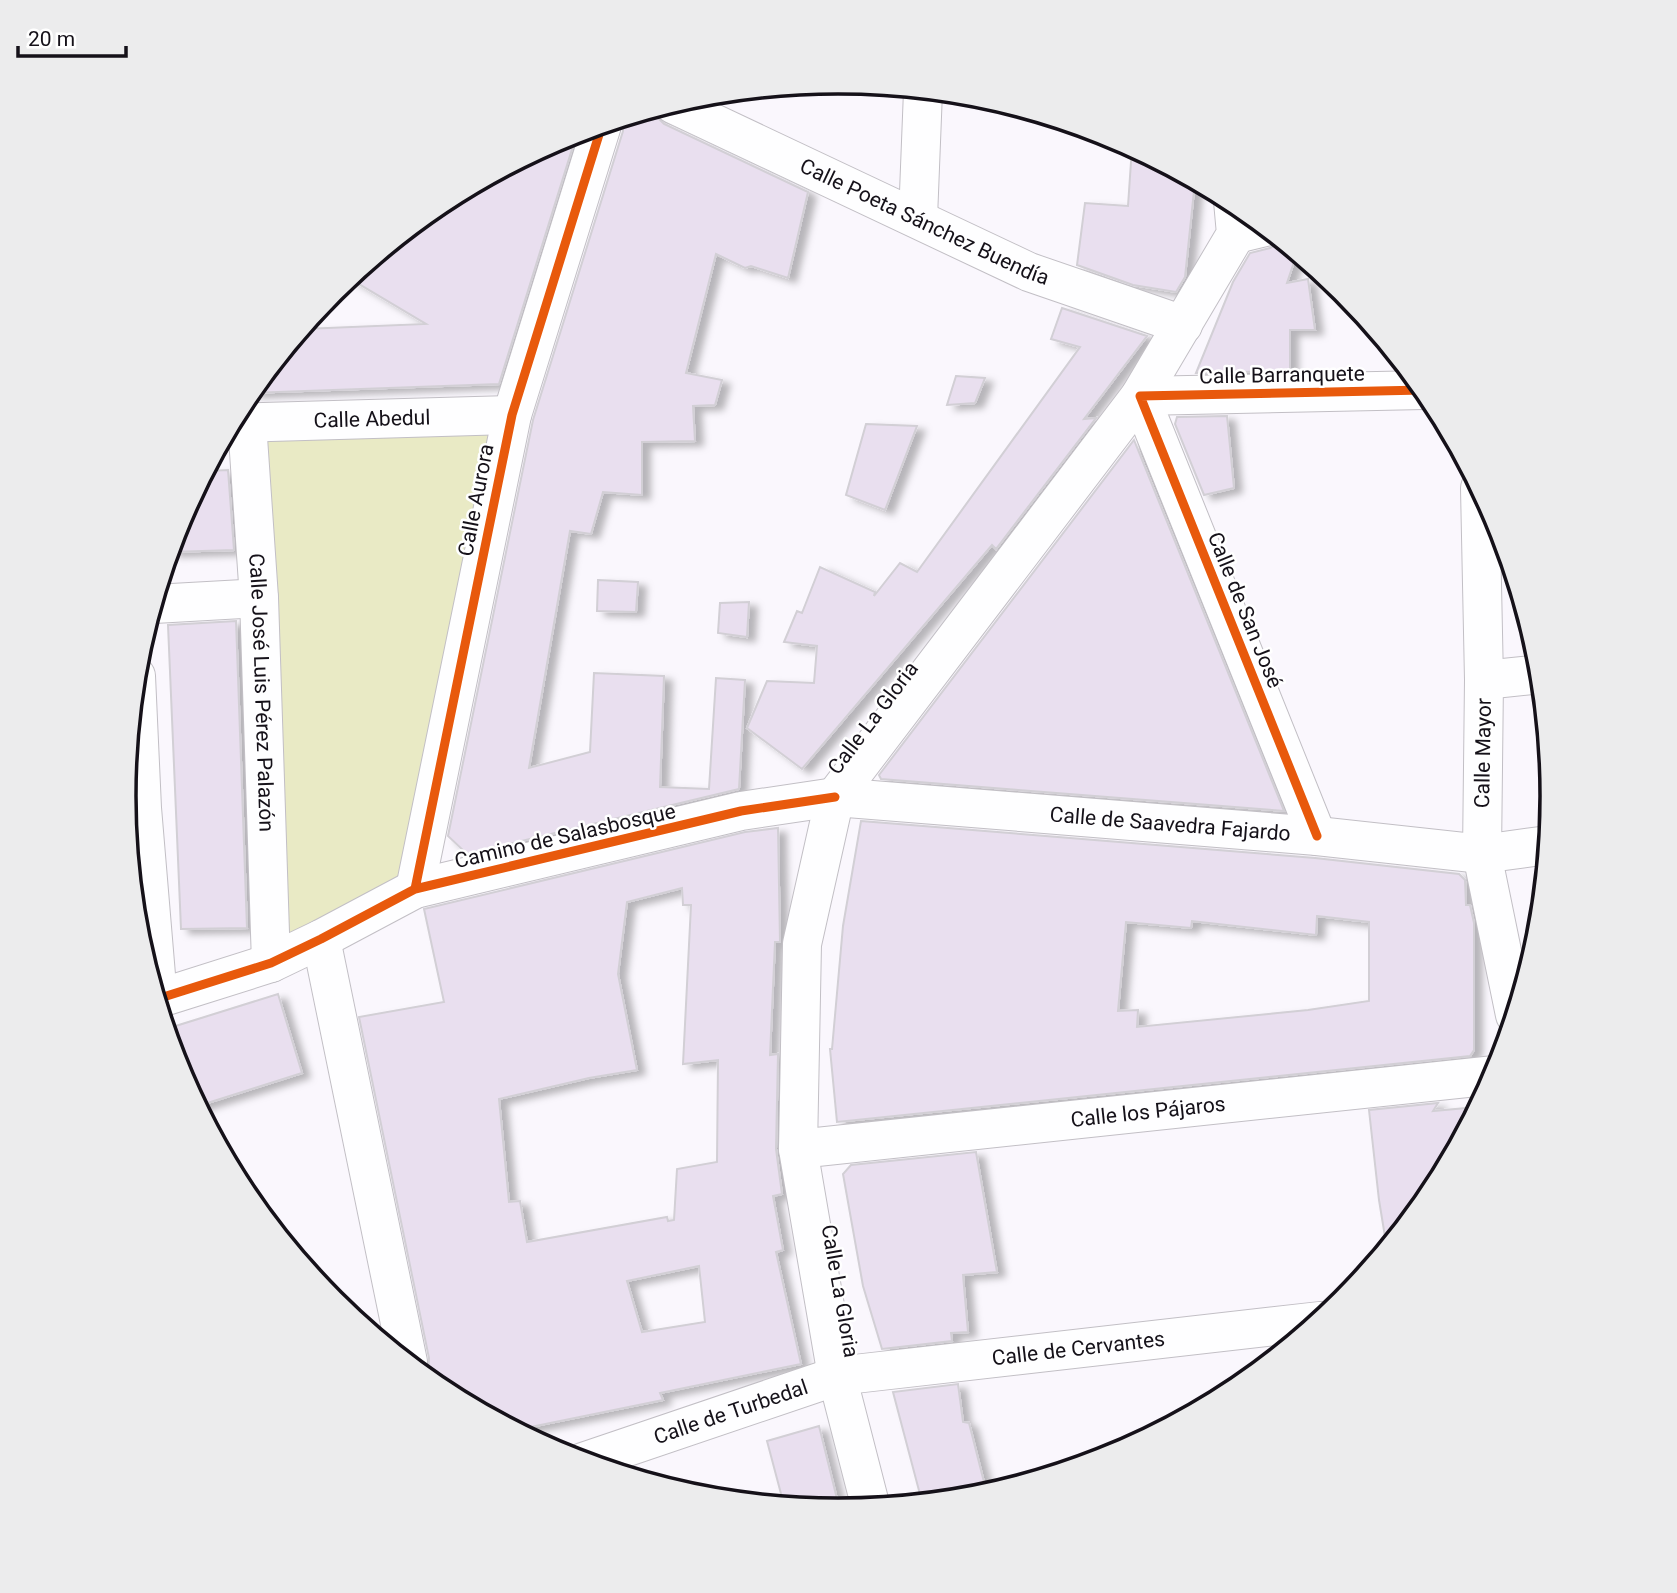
<svg xmlns="http://www.w3.org/2000/svg" width="1677" height="1593" font-family="Roboto,sans-serif">
<style>
.green{fill:#e9eac5}
.building{fill:#e9dfef;stroke:#d2cfd5;stroke-width:2;fill-rule:evenodd;filter:url(#shadow)}
.lines{fill:none;stroke-linecap:round;stroke-linejoin:round}
.minor-casing{stroke:#c2bfc5;stroke-width:40}
.major-casing{stroke:#c2bfc5;stroke-width:40}
.minor{stroke:#fefeff;stroke-width:38}
.major{stroke:#fefeff;stroke-width:38}
.cycleway-casing{stroke:#fff;stroke-width:13}
.cycleway{stroke:#e8590c;stroke-width:9}
.labels{text-anchor:middle;stroke-width:5;stroke-linejoin:round;paint-order:stroke}
.street-label{font-size:21px;fill:#151119;stroke:#fff}
.rim{fill:none;stroke:#151119;stroke-width:3.5}
</style>
<defs>
<filter id="shadow"><feDropShadow dx="8" dy="4.5" stdDeviation="3.5" flood-color="#0004"/></filter>
</defs>
<rect width="100%" height="100%" fill="#faf7fd"/>
<path class="green" d="M512,415l-97,474 -144,74 -24,-540z"/>
<path class="building" d="M651,111l13,13 144,68 -20,86 -37,-12 -6,2 -29,-14 -30,119 36,7 -7,25 -22,1 2,35 -53,1v53l-39,-3 -12,42 -21,-3 -41,237 61,-16 4,-79 70,3 -4,111 49,2 7,-111 29,2 -6,109 -272,65 -19,-18 85,-416 90,-289v-12z
M577,133l-78,251 -249,9 53,-64 123,-5 -77,-46 93,-76 124,-66z
M1132,147l63,34 -10,96 -9,15 -43,-7 -56,-20 8,-62 43,3z
M1282,241l15,12 -10,30 21,-4 7,51h-25v41l-94,2 37,-91 17,-29 20,-5z
M1062,308l85,28 -63,83 12,-1 -100,131 -4,-4 -190,224 -55,-41 20,-47 47,2 3,-37 -33,-4 13,-31 5,2 18,-46 55,25 -1,4 26,-33 17,9 163,-225 -29,-8z
M956,376l29,2 -10,25 -28,2z
M1227,416l7,72 -30,7 -29,-71 2,-7z
M866,424l51,2 -32,84 -39,-15z
M1134,440l150,371 -403,-32 -2,-4z
M228,470l6,80 -64,2 9,-29 28,-52z
M598,580l40,2 -2,30 -39,-1z
M749,602l-2,35 -29,-4 2,-30z
M236,621l11,307 -66,1 -13,-304z
M861,821l454,37 144,16 6,6 1,25h4l4,18v127l-4,6 -633,66 -7,-73h2l11,-123zM1317,916l52,6v79l-61,9 -171,17 1,-17 -20,1 8,-89 65,6 1,-7 124,14z
M778,828l2,114h-5l-5,113 8,-1 -2,95 6,45 -9,2 10,54 -7,2 25,112 -141,29 3,7 -147,30 -75,-40 -13,-11 1,-21 -70,-341 85,-15 -20,-93 321,-77zM682,888l1,17h8l-8,159 35,-4 -1,102 -40,7 -3,51 -6,1 -1,-4 -140,25 -7,-41 -11,1 -10,-103 90,-21 48,-8 -19,-96 9,-72zM699,1266l6,56 -63,10 -15,-51z
M278,994l24,79 -104,33 -20,-37 -12,-40z
M1438,1103l-5,8 45,-4 -46,87 -45,55 -8,-49 -10,-90z
M976,1152l21,120 -34,3 5,57 -17,1 1,8 -70,8 -19,-63 -20,-112 8,-9z
M958,1384l5,38 6,1 18,71 -65,8 -29,-110z
M819,1426l21,85 -56,-6 -17,-64z"/>
<g class="lines">
<g class="minor-casing">
<g id="minor">
<path id="s1" d="M673,104l356,168 154,53"/>
<path d="M918,218l5,-127"/>
<path d="M1236,234l29,-7"/>
<path id="s2" d="M232,423l280,-8"/>
<path id="s3" d="M247,423l12,175 12,365"/>
<path d="M1480,488l4,192 -2,174 33,161"/>
<path d="M154,604l105,-6"/>
<path d="M136,676l6,132 16,191"/>
<path d="M1484,680l57,-6"/>
<path d="M1317,836l-177,-440 284,-6"/>
<path d="M415,889l97,-474 90,-290"/>
<path d="M321,939l87,423"/>
<path id="s4" d="M157,999l114,-36 50,-24 94,-50 326,-78 94,-14 482,39 165,18 66,-9"/>
<path id="s5" d="M798,1149l697,-74"/>
<path id="s6" d="M583,1462l254,-86 483,-55"/>
</g>
</g>
<g class="major-casing">
<path id="major" d="M871,1508l-34,-132 -39,-227 4,-205 33,-147 305,-401 96,-162 -3,-33"/>
</g>
<use href="#minor" class="minor"/>
<use href="#major" class="major"/>
<g class="cycleway-casing">
<path id="cycleway" d="M1317,836l-177,-440 284,-6
M415,889l97,-474 90,-290
M157,999l114,-36 50,-24 94,-50 326,-78 94,-14"/>
</g>
<use href="#cycleway" class="cycleway"/>
</g>
<g class="labels">
<g class="street-label">
<text dy="7" stroke="none"><textPath href="#s1" startOffset="278">Calle Poeta Sánchez Buendía</textPath></text>
<text transform="translate(1282 375) rotate(-1)" y="7">Calle Barranquete</text>
<text dy="7" stroke="none"><textPath href="#s2" startOffset="140">Calle Abedul</textPath></text>
<text transform="translate(476 500) rotate(-79)" y="7">Calle Aurora</text>
<text transform="translate(1245 610) rotate(68)" y="7">Calle de San José</text>
<text dy="7" stroke="none"><textPath href="#s3" startOffset="270">Calle José Luis Pérez Palazón</textPath></text>
<text transform="translate(873 718) rotate(-53)" y="7">Calle La Gloria</text>
<text transform="translate(1483 753) rotate(-89)" y="7">Calle Mayor</text>
<text dy="7" stroke="none"><textPath href="#s4" startOffset="1048">Calle de Saavedra Fajardo</textPath></text>
<text transform="translate(565 836) rotate(-13)" y="7">Camino de Salasbosque</text>
<text dy="7" stroke="none"><textPath href="#s5" startOffset="352">Calle los Pájaros</textPath></text>
<text transform="translate(840 1291) rotate(80)" y="7">Calle La Gloria</text>
<text dy="7" stroke="none"><textPath href="#s6" startOffset="511">Calle de Cervantes</textPath></text>
<text dy="7" stroke="none"><textPath href="#s6" startOffset="156">Calle de Turbedal</textPath></text>
</g>
</g>
<path d="M0 0H1677V1593H0ZM136 796a702 702 0 1 1 1404 0a702 702 0 1 1-1404 0Z" fill="#ececed" fill-rule="evenodd"/>
<path class="rim" d="M136 796a702 702 0 1 1 1404 0a702 702 0 1 1-1404 0Z"/>
<path d="M18 46v10h108v-10" fill="none" stroke="#151119" stroke-width="3.5"/>
<text x="28" y="46" font-size="21" fill="#151119" stroke="#ffffff" stroke-width="5" paint-order="stroke">20 m</text>
</svg>
